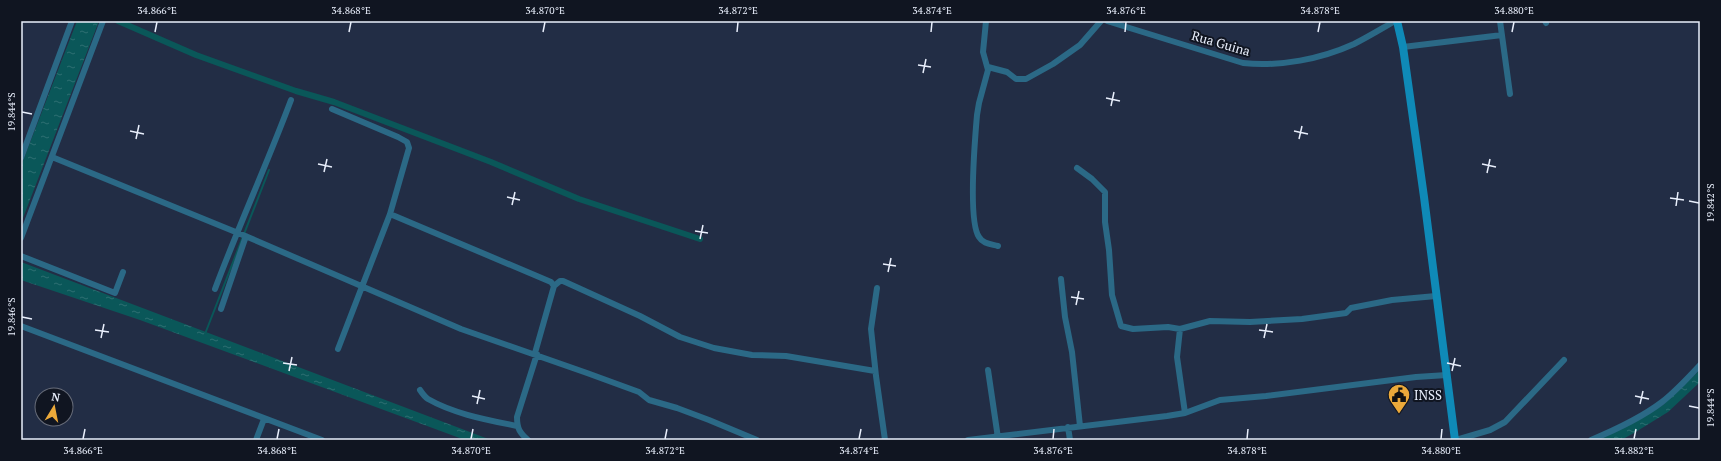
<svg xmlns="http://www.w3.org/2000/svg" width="1721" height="461" font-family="'PT Serif',serif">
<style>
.water{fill:url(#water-ripples)}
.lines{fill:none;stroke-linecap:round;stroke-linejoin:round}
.stream{stroke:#0a5759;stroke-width:2}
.canal{stroke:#0a5759;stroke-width:6}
.street{stroke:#2b6986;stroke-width:6}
.secondary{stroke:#0f8ab7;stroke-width:8}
.ticks{fill:none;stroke:#e9effc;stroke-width:1.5}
.labels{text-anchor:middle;stroke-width:4;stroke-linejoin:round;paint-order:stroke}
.street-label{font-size:13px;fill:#e9effc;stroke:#101521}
.poi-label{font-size:13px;fill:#e9effc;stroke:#101521;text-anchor:start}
.neatline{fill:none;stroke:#e9effc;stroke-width:1.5}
.ticks-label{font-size:10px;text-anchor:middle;fill:#e9effc}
</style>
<defs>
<pattern id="water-ripples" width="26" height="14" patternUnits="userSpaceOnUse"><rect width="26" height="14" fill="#0a5759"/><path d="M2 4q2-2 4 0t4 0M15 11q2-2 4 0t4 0" fill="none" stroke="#2e6f72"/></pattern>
</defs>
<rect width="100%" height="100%" fill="#222d45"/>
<path class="water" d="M77,21h22l-78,202v-57z
M21,262l470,178h-26l-325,-120 -119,-40z
M1700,370v12l-32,30 -34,21 -13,7h-21l63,-35z"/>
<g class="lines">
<path class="stream" d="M205,334l64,-164"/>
<path class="canal" d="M118,21l78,34 100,36 38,11 157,60 88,37 121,40"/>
<path class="street" d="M986,21l-3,31 5,18 -9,33 -2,12c-2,23 -9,106 2,122 4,7 12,7 19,9
M1107,21l136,42c37,4 78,-4 111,-19 14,-7 27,-15 41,-23
M1500,21l10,73
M1545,21l1,2
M1403,47l99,-12
M988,67l19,5 9,7h10l27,-15 27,-19 21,-24
M332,109l66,28 9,5 2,6 -19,66 -52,135
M52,157l191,78 218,94 126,44 52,19 10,8 28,8 32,12 48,20
M21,158l51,-137
M1077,168l15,11 13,13v30l4,28 3,45 9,31 12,3 35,-2 12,2 30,-8 40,1 52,-3 44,-6 5,-5 41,-8 44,-4
M390,214l161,68 3,4 -19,67
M21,238l82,-217
M21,256l94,37 8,-21
M1061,279l4,38 7,35 8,74
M554,286l6,-5h3l77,35 40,21 34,11 38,7 34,1 89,15
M877,288l-6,41 5,47 9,64
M215,289c24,-64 52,-125 76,-189
M221,309l25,-73
M21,326l301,114
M1180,329l-3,28 8,56
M988,370l10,68
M420,390c2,3 5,7 8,9 26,15 60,21 89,27
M1068,427l2,13
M256,440l8,-21
M528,440c-8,-7 -11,-11 -11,-23l20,-63
M968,440l199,-24 18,-3 35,-13 46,-4 150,-19 31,-2
M1456,440l34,-10 15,-8 59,-62
M1591,440c24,-10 50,-22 71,-38 14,-11 26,-24 38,-37"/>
<path class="secondary" d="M1397,21l6,26 21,150 31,243"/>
</g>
<path class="ticks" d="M155,32l2,-10M349,32l2,-10M543,32l2,-10M737,32l1,-10M931,32l1,-10M1125,32l1,-10M1318,32l2,-10M1512,32l2,-10M918,65l13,2M923,73l3,-14M1106,98l14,3M1111,106l3,-14M22,112l10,2M130,131l14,3M1294,131l14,3M136,139l3,-14M1299,139l3,-13M318,164l14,3M1482,164l14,3M324,172l3,-13M1487,173l3,-14M507,197l13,3M1670,198l14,2M1689,201l10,2M512,205l3,-13M1676,206l2,-14M695,231l13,2M700,239l3,-14M883,264l13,2M888,272l3,-14M1071,297l13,2M1076,305l3,-14M22,317l10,2M95,330l14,2M1259,330l14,2M101,338l3,-14M1264,338l3,-14M283,363l14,2M1447,363l14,3M289,371l3,-14M1452,371l3,-13M472,396l13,3M1635,396l14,3M477,404l3,-14M1640,404l3,-13M1689,406l10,2M83,439l2,-10M277,439l2,-10M471,439l2,-10M665,439l2,-10M859,439l2,-10M1053,439l1,-10M1247,439l1,-10M1441,439l1,-10M1634,439l2,-10"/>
<defs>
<g id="civic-pin" transform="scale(1.15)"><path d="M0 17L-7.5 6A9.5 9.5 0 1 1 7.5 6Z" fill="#eba93a" stroke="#101521"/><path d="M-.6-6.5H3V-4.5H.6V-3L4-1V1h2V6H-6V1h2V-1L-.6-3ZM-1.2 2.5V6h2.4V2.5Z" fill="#111"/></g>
</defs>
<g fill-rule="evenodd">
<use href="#civic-pin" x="1399" y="395"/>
</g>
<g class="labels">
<g class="street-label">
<text transform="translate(1221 43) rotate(16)" y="5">Rua Guina</text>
</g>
<g class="poi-label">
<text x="1414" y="400">INSS</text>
</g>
</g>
<rect width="1721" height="461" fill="none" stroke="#101521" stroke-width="44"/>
<g transform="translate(54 407) rotate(10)"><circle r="19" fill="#101521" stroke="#676c79"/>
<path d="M0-3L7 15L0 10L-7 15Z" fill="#eba93a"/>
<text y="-6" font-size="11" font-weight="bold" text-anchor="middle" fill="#e9effc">N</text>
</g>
<rect x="22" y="22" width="1677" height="417" class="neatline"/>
<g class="ticks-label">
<text x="157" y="14">34.866°E</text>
<text x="351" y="14">34.868°E</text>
<text x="545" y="14">34.870°E</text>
<text x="738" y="14">34.872°E</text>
<text x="932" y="14">34.874°E</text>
<text x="1126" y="14">34.876°E</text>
<text x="1320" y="14">34.878°E</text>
<text x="1514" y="14">34.880°E</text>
<text transform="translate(11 112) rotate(-90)" y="4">19.844°S</text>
<text transform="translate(1710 203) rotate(-90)" y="4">19.842°S</text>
<text transform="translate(11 317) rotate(-90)" y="4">19.846°S</text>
<text transform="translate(1710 408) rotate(-90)" y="4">19.844°S</text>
<text x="83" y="454">34.866°E</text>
<text x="277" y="454">34.868°E</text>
<text x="471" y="454">34.870°E</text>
<text x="665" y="454">34.872°E</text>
<text x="859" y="454">34.874°E</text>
<text x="1053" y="454">34.876°E</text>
<text x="1247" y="454">34.878°E</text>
<text x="1441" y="454">34.880°E</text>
<text x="1634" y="454">34.882°E</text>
</g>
</svg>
